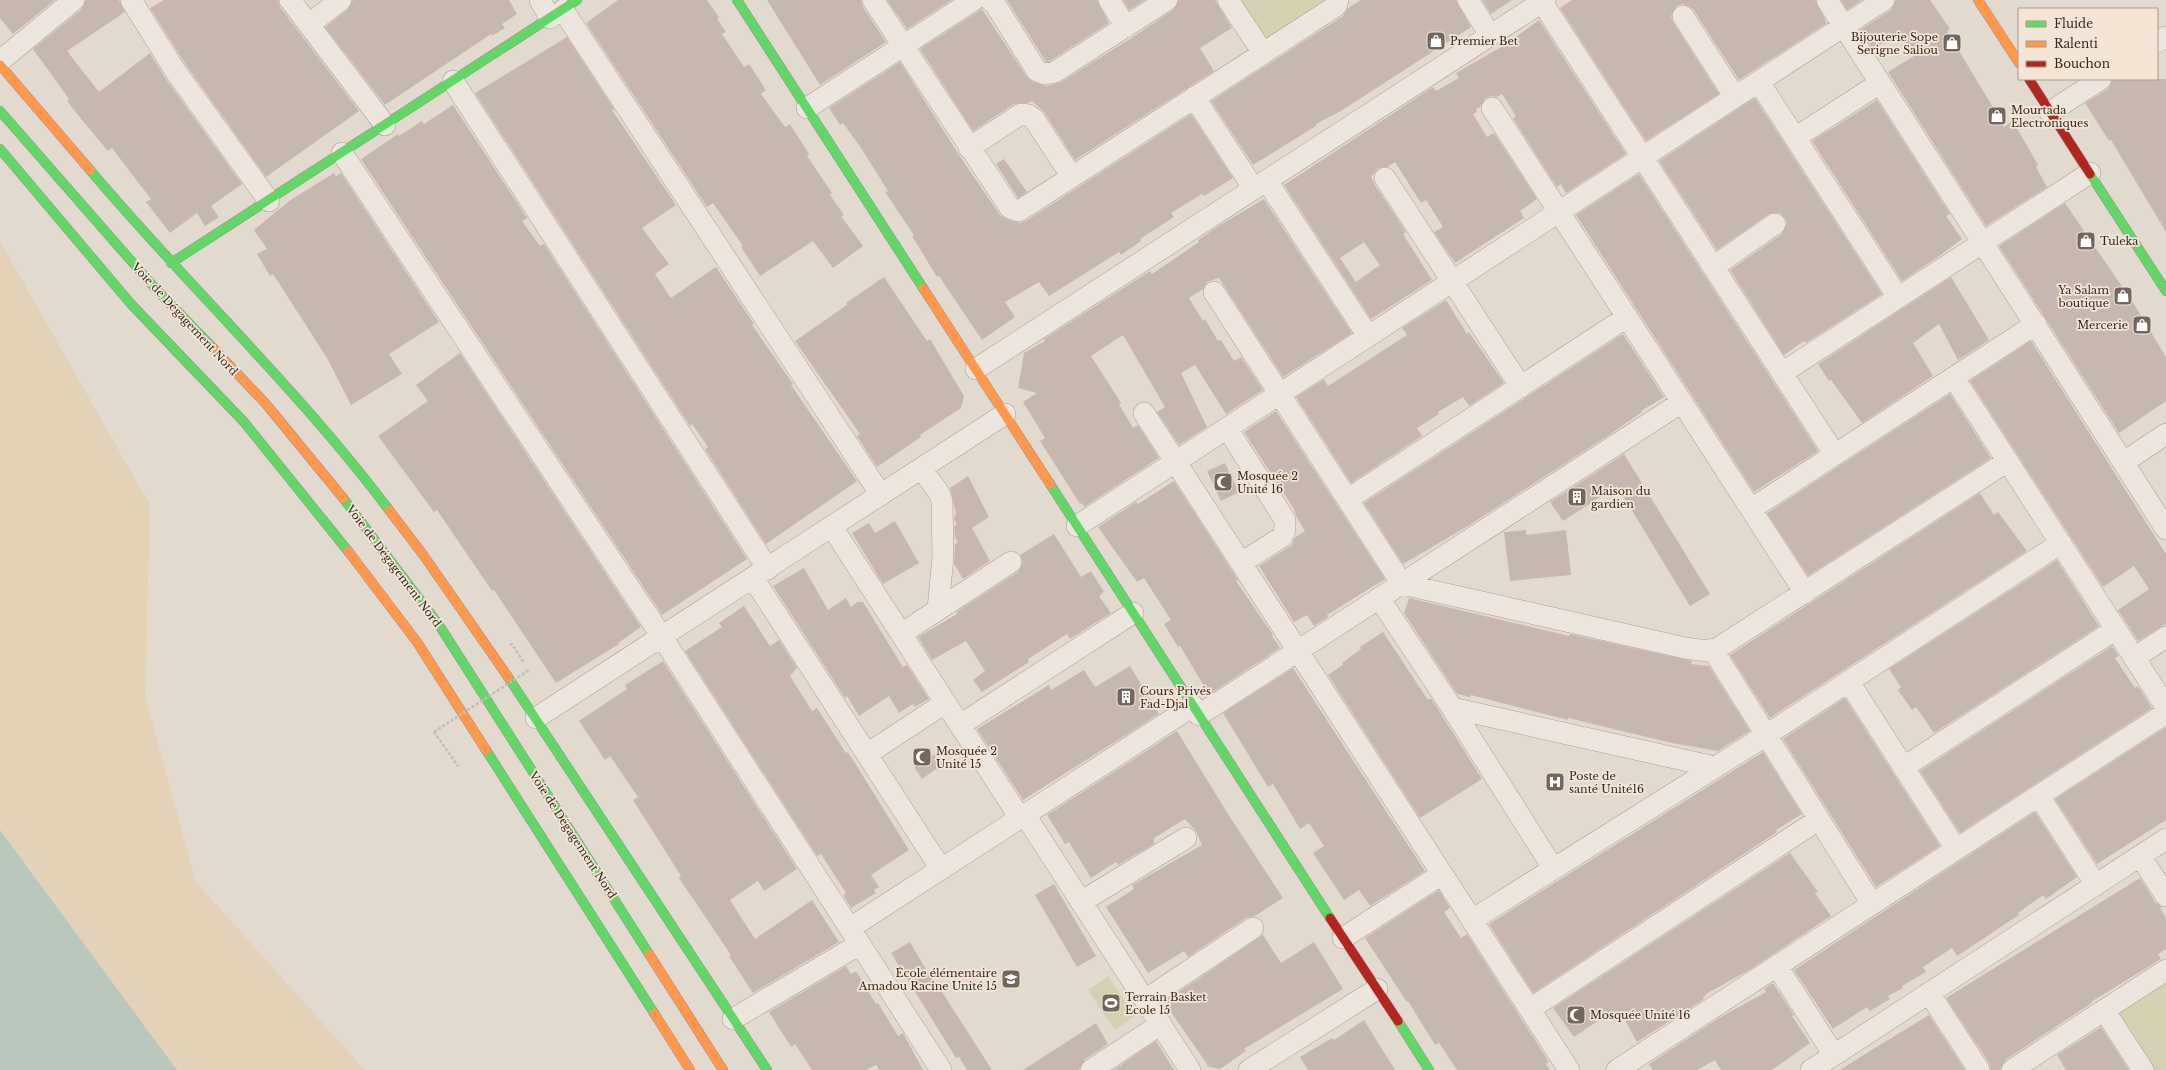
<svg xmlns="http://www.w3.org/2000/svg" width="2166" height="1070" font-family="'Libre Baskerville',serif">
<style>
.green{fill:#d4d0b2}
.sand{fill:#e4d2b8}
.water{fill:#bac7bd}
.building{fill:#c6b8b0;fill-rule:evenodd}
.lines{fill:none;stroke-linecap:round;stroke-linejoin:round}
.street-casing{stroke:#a8a097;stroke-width:22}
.fast-casing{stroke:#988f88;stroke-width:10}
.slow-casing{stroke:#988f88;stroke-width:10}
.jam-casing{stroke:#988f88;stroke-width:10}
.path{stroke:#c4bdb6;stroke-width:2.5;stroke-dasharray:3 2;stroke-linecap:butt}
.street{stroke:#ece6df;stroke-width:21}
.fast{stroke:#63d668;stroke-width:9}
.slow{stroke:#ff974d;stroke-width:9}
.jam{stroke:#b3261e;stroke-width:9}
.path-bridge{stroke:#c4bdb6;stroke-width:2.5;stroke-dasharray:3 2;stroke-linecap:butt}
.labels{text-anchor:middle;stroke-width:3.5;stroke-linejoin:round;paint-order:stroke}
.poi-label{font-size:11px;fill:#362820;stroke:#f3e6d6;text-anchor:start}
.street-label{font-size:11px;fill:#362820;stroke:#f3e6d6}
</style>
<rect width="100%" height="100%" fill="#e3dacf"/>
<path class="green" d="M1233,0h101l-71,46z
M1108,976l27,40 -20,14 -27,-40z
M2166,976v94h-17l-37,-59z"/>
<path class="sand" d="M0,241l150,264 -5,191 51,186 169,188h-188l-177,-240z"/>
<path class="water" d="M0,830l177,240h-177z"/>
<path class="building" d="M0,0h55l-42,34 -13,-16z
M86,0h33l6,12 -58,39 32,41 51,-39 16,26 76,105 -31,22 8,11 -14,9 -8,-13 -27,20 -24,-31 5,-3 -20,-26 -19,-25 -4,3 -26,-31 -15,-19 2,-2 -36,-50 49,-40z
M164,0h114l2,7 79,104 -93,66 -80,-112 -36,-57z
M353,0h156l8,14 -15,10 3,4 -13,8 -1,-2 -106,71 -60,-78 23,-18z
M618,0h89l12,17 -2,2 9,13 -4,2 22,33 5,-3 17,26 -5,4 24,33 5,-3 19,30 -2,2 25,37 -2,2 14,20 -3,1 22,30 -30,22 -20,-27 -53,35 -19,-29 2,-1 -30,-43 -6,4 -121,-184z
M767,0h94l2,7 23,35 -66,43z
M887,0h65l-45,29z
M1007,0h90l12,23 -59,38 -4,1z
M1123,0h22l-16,10z
M1179,0h36l17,28 -32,20 14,23 -139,89 -31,-48 -12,-11 -4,2 -14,1 -41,27 -53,-82 62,-40 45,68 6,5 14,4 14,-4 72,-45 40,-27z
M1361,0h95l15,27 -130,84 -25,13v2l-63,39 -42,-64 132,-85 5,-8z
M1482,0h30l-21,14z
M1572,0h243l12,23 -88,57 -46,-71 -10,-5 -7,2 -5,10 2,6 46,72 -73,47 -86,-133z
M1841,0h21l-15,10z
M1896,0h34l20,29 -3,2 47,78 1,-1 9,19 9,-6 25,44 -2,2 11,20 -61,39 -98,-154 26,-16 -15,-23 -26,16 -13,-19 31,-20z
M1539,20l87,134 -60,39 -5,-9 -4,3 -43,-67 -1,-2 3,-2 -14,-22 -5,3 -6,-1 -6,2 -5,9 -4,2 1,3 -4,2 14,23 7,-4 43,66 -17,12 4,7 -69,45 -21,-31 9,-5 -17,-27 -5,3 -26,-41 -8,5 -9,1 -7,9 4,8 31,47 -3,2 29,46 -61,39 -87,-134 149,-98 3,4 23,-13 -3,-5 47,-27zM1364,242l16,23 -24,17 -16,-24z
M567,37l47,72 -2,1 64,95 -34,23 27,36 -14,10 16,24 45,-31 38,57 -2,1 41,59 -2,1 66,96 -91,63 -61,-95 3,-2 -16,-23 -2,2 -215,-333z
M900,62l59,93 41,60 6,4 14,4 6,-2 165,-107 42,64 -29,18 -2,-2 -31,19 3,4 -34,22 1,2 -20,14 -2,-3 -70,44 -10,-14 -34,20 10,15 -33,23 -43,-64 -2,1 -25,-41 2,-1 -29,-43 3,-1 -27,-43 -18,-25 -3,2 -11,-17z
M2113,79h53v153l-55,-92 -2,1 -24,-38 23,-14z
M1755,98l127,196 -76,49 -2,-2 -20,14 -54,-85 52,-36 5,-11 -2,-5 -5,-5 -11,1 -52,36 -58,-89z
M1877,100l73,114 -4,2 16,23 -24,18 -36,24 -90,-140z
M453,105l74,113 -5,3 18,25 4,-2 203,315 -85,56 -301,-456 37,-25 1,2 23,-15 2,3z
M1004,159l23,33 -9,6 -22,-34z
M334,173l2,3 5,-3 98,149 -50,32 13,20 -51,31 -24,-47 -54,-84 -3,2 -13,-22 10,-5 -13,-19 35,-29z
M1639,174l179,277 -64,41 -178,-277z
M1264,199l88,134 -69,44 -64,-99 -12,4 -4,7 -14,9 14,23 2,-2 13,22 3,-1 13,21 7,-4 22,33 -37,24 -31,-49 -14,8 26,54 -28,18 -22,-33 8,-5 -42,-72 -32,21 30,47 -2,1 14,24 5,-3 21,33 -75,49 -2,-4 -2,1 -40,-63 5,-3 -22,-36 14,-9 -19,-5 6,-35 21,-12 -1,-2 106,-68 2,3 47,-32 -1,-2 22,-15z
M2065,203l69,101 32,53v44l-47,32 -120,-187z
M884,277l43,64 3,-2 34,57 -3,12 -41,27 1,2 -44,30 -20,-31 3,-2 -65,-93 52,-36 -1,-2z
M1951,277l38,63 -31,20 -19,-36 -26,19 20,33 -71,47 -31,-43 -2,1 -11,-17z
M1446,300l21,34 2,-2 35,51 -35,23 -6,-9 -25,15 1,2 -22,14 5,8 -71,47 -55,-86 28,-18 4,7 79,-51 -5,-7z
M1623,334l41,63 -23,14 1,1 -30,21 -144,93 -65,38 -39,-61z
M2031,341l135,213v70l-28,17 -20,-31 31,-21 -15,-23 -31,21 -133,-206z
M460,353l181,274 -23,16 1,1 -63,39 -62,-93 -2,1 -55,-81 -3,2 -56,-76 50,-35 -12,-16z
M1950,394l41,64 -183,118 -41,-63z
M1276,411l109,168 -58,36 1,2 -14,9 -7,-11 -13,7 -35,-56 33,-21 2,-7 11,-7 -9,-15 -2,-7 -50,-77z
M1624,454l86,140 -20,12 -73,-120 -54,35 -13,-19z
M1225,463l14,29 -18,9 -14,-30z
M968,476l21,41 -17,11 18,33 -27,18 -9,-15 1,-20 3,-2 -3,-5 -1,-11 3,-1 -3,-6 2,-6 -6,-25z
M1174,481l64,99 -2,1 37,54 -1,1 8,12 -69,45 -4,-2 -27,-45 -2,1 -14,-23 7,-4 -27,-42 -7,4 -39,-55 38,-25 2,2z
M1980,493l14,22 4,-3 29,39 -257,167 -40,-63z
M895,521l24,42 -36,21 -31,-51 17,-10 6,10z
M1526,530v5l40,-5 5,45 -61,6 -6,-49z
M1054,534l27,43 10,-6 13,21 -5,4 12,17 -41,26 -3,-5 -39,25 1,3 -47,30 -9,-12 12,-9 -19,-30 -34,19 -14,-23 39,-23 -1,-2 62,-40 5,-10 -3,-7z
M2057,560l42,66 -165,107 -18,-26 -4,3 -14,-20 3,-3 -12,-18z
M804,568l24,42 18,-12 5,9 6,-5h6l40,65 4,-2 22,34 -14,8 -2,-3 -14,9 -10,-17 -30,20 -12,-20 -2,2 -72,-112z
M1409,598l160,38 1,-2 122,27 -1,3 18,2 41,65 -32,20 -46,-8 -104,-25v2l-97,-25 -1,2 -13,-3 -53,-81z
M744,606l26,40 9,-6 18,28 -7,8 22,35 5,-3 29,45 2,-1 61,98 -38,25 8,12 -5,3 2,3 -25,15 -8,-13 3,-2 -25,-39 -4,2 -132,-205 37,-24 -3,-4z
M1383,632l45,68 3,-2 51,81 -62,39 -92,-143 15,-10 -1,-2 19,-14 -1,-2z
M2112,646l7,10 -4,2 20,30 3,-2 14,22 -192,125 -40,-62z
M663,661l134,208 -33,22 -6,-10 -28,19 25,39 57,-39 27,42 -86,51 -24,-37 2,-1 -52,-77 2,-2 -48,-76 5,-3 -28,-41 -5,4 -26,-39 48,-32 -2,-4z
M1130,666l29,48 -136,86 -46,-71 72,-44 2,5 33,-20 11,17z
M1293,668l132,203 -55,35 -11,-16 -15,10 -31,-47 11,-7 -15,-23 -9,6 -27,-45 -5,3 -45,-74z
M1845,698l95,148 -64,41 -93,-148z
M2166,727v93l-69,44 -42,-65z
M1177,731l51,83 55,84 -28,18 -9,2 -58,39 -4,-6 -36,22 -42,-66 28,-18 -2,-4 70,-40 -6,-14 -11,-12 -31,19v6l-36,21 -2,-3 -25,16 -22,-36 -4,2 -18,-29z
M1763,752l39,62 -26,16 1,2 -244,161 -44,-69z
M936,753l7,11 -21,15 -8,-12z
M2035,812l42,65 -31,22 -3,-4 -25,18 1,2 -62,41 -5,-8 -29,19 3,5 -24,14 1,2 -15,8 2,3 -20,12 -3,-4 -34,22 -39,-59z
M1790,853l28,39 -3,1 16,23 -80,53 -45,25 -3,4 1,1 -67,43 -16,-29 -6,4 -4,-5 -37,25 -21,-29z
M2140,878l16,25 6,4 -2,1 6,10v31l-8,5 3,5 -67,41 -5,5 -84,55 -5,10h-9l-2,-7 -43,-65z
M1054,884l42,72 -19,11 -42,-72z
M1439,890l11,18 -6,4 17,26 6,-4 82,128 -3,2 4,6h-93l-18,-27 -4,2 -27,-44 -1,1 -42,-64z
M1263,935l18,28 33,-21 29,47 -99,60 2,2 -26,18 -11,-2 -45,-65z
M910,942l25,43 2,-1 55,86h-25l-8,-13 -3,1 -65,-105z
M846,966l5,8 5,-3 20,33 2,-1 20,33 5,-3 20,37h-44l-3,-5 -10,5h-54l-17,-26 -4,3 -22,-35z
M1773,983l21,32 -2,1 18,27 -38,27h-51l-6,-10 -18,10h-44l-4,-6 70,-46 47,-26 -2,-3z
M1929,1015l36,55h-125l30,-19z
M1364,1020l31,50h-87l-8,-13 32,-19 2,2z
M1096,1023l12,21 -24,16 -5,10h-56z
M2101,1027l28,43h-63l-9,-15z
M1156,1041l18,29h-61z"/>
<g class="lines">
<g class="street-casing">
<path id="street" d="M131,0l45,72 93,129
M290,0l95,125
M540,0l10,18
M873,0l137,208 9,3 317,-205 2,-6
M990,0l5,4 42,67 8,3 10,-2 112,-72
M1109,0l17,27
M1228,0l35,53
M1468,0l22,35
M1827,0l339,529
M1542,2l293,453
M563,10l318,485
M1683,16l52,81
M309,24l32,-24
M2157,42l9,-5
M0,61l74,-61
M453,81l315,488
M1759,82l139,215
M1194,97l60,92
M807,108l167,-108
M1492,108l313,485
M2050,112l51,-33
M1795,138l85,-55
M969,148l52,-34 7,1 6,4 38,58
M342,153l320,484 279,433
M1385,178l136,209
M1267,181l101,155
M1713,267l62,-43
M1214,292l188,292 283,64 22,3 11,-3 290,-187
M976,369l569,-369
M1782,373l308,-200
M1954,378l212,329
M1144,413l425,657
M1227,428l58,92v10l-3,7 -41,26
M2124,462l42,-28
M922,469l17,24 3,8 1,56 -5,52
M1348,499l279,-182
M1751,509l285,-185
M1077,526l807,-526
M832,527l188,291
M753,578l188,291
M1379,598l73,110 101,160
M901,634l110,-72
M1713,650l159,254
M2134,658l32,-21
M1849,682l107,167
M1452,708l263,59
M1199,715l483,-313
M536,718l469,-304
M960,725l173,-112
M867,754l78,-51
M1904,767l212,-138
M2039,796l57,89
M1025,815l165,255
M2140,856l26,40
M1081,902l105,-64
M1472,920l293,-184 296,-193
M850,928l343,-222
M1343,938l99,-64
M1777,966l57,89
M1929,993l50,77
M1145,1000l108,-72
M1530,1009l288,-189
M2104,1010l39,60
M733,1019l127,-75
M1091,1070l70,-46
M1249,1070l128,-81
M1617,1070l549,-357
M1811,1070l355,-231
M2012,1070l154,-100"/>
</g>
<g class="fast-casing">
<path id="fast" d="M737,0l186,288
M0,111l154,176 58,60
M0,149l131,155 113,118 104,129
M90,170c97,115 208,219 299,340
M2090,174l76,117
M171,263l406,-263
M1050,484l280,434
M343,498l96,127 210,329
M508,677l259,393
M486,750l168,263
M1398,1021l31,49"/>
</g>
<g class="slow-casing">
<path id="slow" d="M1978,0l41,63
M0,65l90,105
M923,288l127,196
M212,347l54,57 77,94
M389,510l35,46 84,121
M348,551l69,91 69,108
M649,954l74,116
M654,1013l36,57"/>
</g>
<g class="jam-casing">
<path id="jam" d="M2029,79l61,95
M1330,918l68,103"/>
</g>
<path class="path" d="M510,645l2,-1 12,19
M434,732l24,34"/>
<use href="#street" class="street"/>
<use href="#fast" class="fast"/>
<use href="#slow" class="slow"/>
<use href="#jam" class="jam"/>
<path class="path-bridge" d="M434,732l95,-62"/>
</g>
<defs>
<g id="shop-square" transform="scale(1)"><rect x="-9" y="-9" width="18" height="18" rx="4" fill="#73665d" stroke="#f3e6d6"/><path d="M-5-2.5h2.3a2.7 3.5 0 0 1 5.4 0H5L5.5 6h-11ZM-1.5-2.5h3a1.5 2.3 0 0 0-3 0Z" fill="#fff"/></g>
<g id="mosque-square" transform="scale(1)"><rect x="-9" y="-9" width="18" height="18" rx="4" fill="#73665d" stroke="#f3e6d6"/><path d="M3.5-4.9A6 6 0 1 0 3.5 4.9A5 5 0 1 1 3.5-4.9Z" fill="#fff"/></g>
<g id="building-square" transform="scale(1)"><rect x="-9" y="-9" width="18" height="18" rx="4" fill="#73665d" stroke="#f3e6d6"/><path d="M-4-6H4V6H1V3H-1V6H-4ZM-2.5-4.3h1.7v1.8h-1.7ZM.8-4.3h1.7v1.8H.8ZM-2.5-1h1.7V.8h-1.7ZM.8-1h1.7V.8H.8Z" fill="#fff"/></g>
<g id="hospital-square" transform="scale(1)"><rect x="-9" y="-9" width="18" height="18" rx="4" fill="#73665d" stroke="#f3e6d6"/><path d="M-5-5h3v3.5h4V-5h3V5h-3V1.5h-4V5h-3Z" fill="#fff"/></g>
<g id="school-square" transform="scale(1)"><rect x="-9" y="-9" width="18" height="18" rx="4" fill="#73665d" stroke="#f3e6d6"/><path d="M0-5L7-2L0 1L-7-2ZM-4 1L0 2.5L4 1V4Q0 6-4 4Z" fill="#fff"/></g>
<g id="stadium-square" transform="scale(1)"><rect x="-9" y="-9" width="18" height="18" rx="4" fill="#73665d" stroke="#f3e6d6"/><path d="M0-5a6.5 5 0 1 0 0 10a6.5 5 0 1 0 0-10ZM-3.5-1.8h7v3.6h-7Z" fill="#fff"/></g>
</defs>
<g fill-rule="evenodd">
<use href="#shop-square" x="1436" y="41"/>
<use href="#shop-square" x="1952" y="43"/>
<use href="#shop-square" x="1997" y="116"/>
<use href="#shop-square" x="2086" y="241"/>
<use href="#shop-square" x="2123" y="296"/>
<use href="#shop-square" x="2142" y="325"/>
<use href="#mosque-square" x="1223" y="482"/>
<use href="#building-square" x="1577" y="497"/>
<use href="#building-square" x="1126" y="697"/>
<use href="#mosque-square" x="922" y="757"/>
<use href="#hospital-square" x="1555" y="782"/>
<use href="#school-square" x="1011" y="979"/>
<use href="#stadium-square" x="1111" y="1003"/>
<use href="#mosque-square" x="1576" y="1015"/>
</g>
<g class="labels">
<g class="poi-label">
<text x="1938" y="41" text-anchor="end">Bijouterie Sope<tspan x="1938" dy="13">Serigne Saliou</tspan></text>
<text x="1450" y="45">Premier Bet</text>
<text x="2011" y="114">Mourtada<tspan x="2011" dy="13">Electroniques</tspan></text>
<text x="2100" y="245">Tuleka</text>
<text x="2109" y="294" text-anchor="end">Ya Salam<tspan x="2109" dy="13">boutique</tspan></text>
<text x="2128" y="329" text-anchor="end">Mercerie</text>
<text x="1237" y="480">Mosquée 2<tspan x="1237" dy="13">Unité 16</tspan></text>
<text x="1591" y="495">Maison du<tspan x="1591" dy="13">gardien</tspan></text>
<text x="1140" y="695">Cours Privés<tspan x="1140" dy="13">Fad-Djal</tspan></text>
<text x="936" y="755">Mosquée 2<tspan x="936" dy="13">Unité 15</tspan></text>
<text x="1569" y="780">Poste de<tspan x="1569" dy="13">santé Unité16</tspan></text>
<text x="997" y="977" text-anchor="end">École élémentaire<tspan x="997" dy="13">Amadou Racine Unité 15</tspan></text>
<text x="1125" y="1001">Terrain Basket<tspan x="1125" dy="13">Ecole 15</tspan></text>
<text x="1590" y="1019">Mosquée Unité 16</text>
</g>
<g class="street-label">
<text transform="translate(185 319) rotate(47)" y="4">Voie de Dégagement Nord</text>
<text transform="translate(394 566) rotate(53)" y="4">Voie de Dégagement Nord</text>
<text transform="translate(573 835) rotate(57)" y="4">Voie de Dégagement Nord</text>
</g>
</g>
<rect x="2018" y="8" width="140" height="72" fill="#f3e6d6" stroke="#a79a8d"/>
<rect x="2026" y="21" width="20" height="6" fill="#63d668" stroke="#a79a8d"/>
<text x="2054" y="28" font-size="12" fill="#362820">Fluide</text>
<rect x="2026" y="41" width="20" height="6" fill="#ff974d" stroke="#a79a8d"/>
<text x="2054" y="48" font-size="12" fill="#362820">Ralenti</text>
<rect x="2026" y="61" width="20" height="6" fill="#b3261e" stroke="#a79a8d"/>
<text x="2054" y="68" font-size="12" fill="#362820">Bouchon</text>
</svg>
